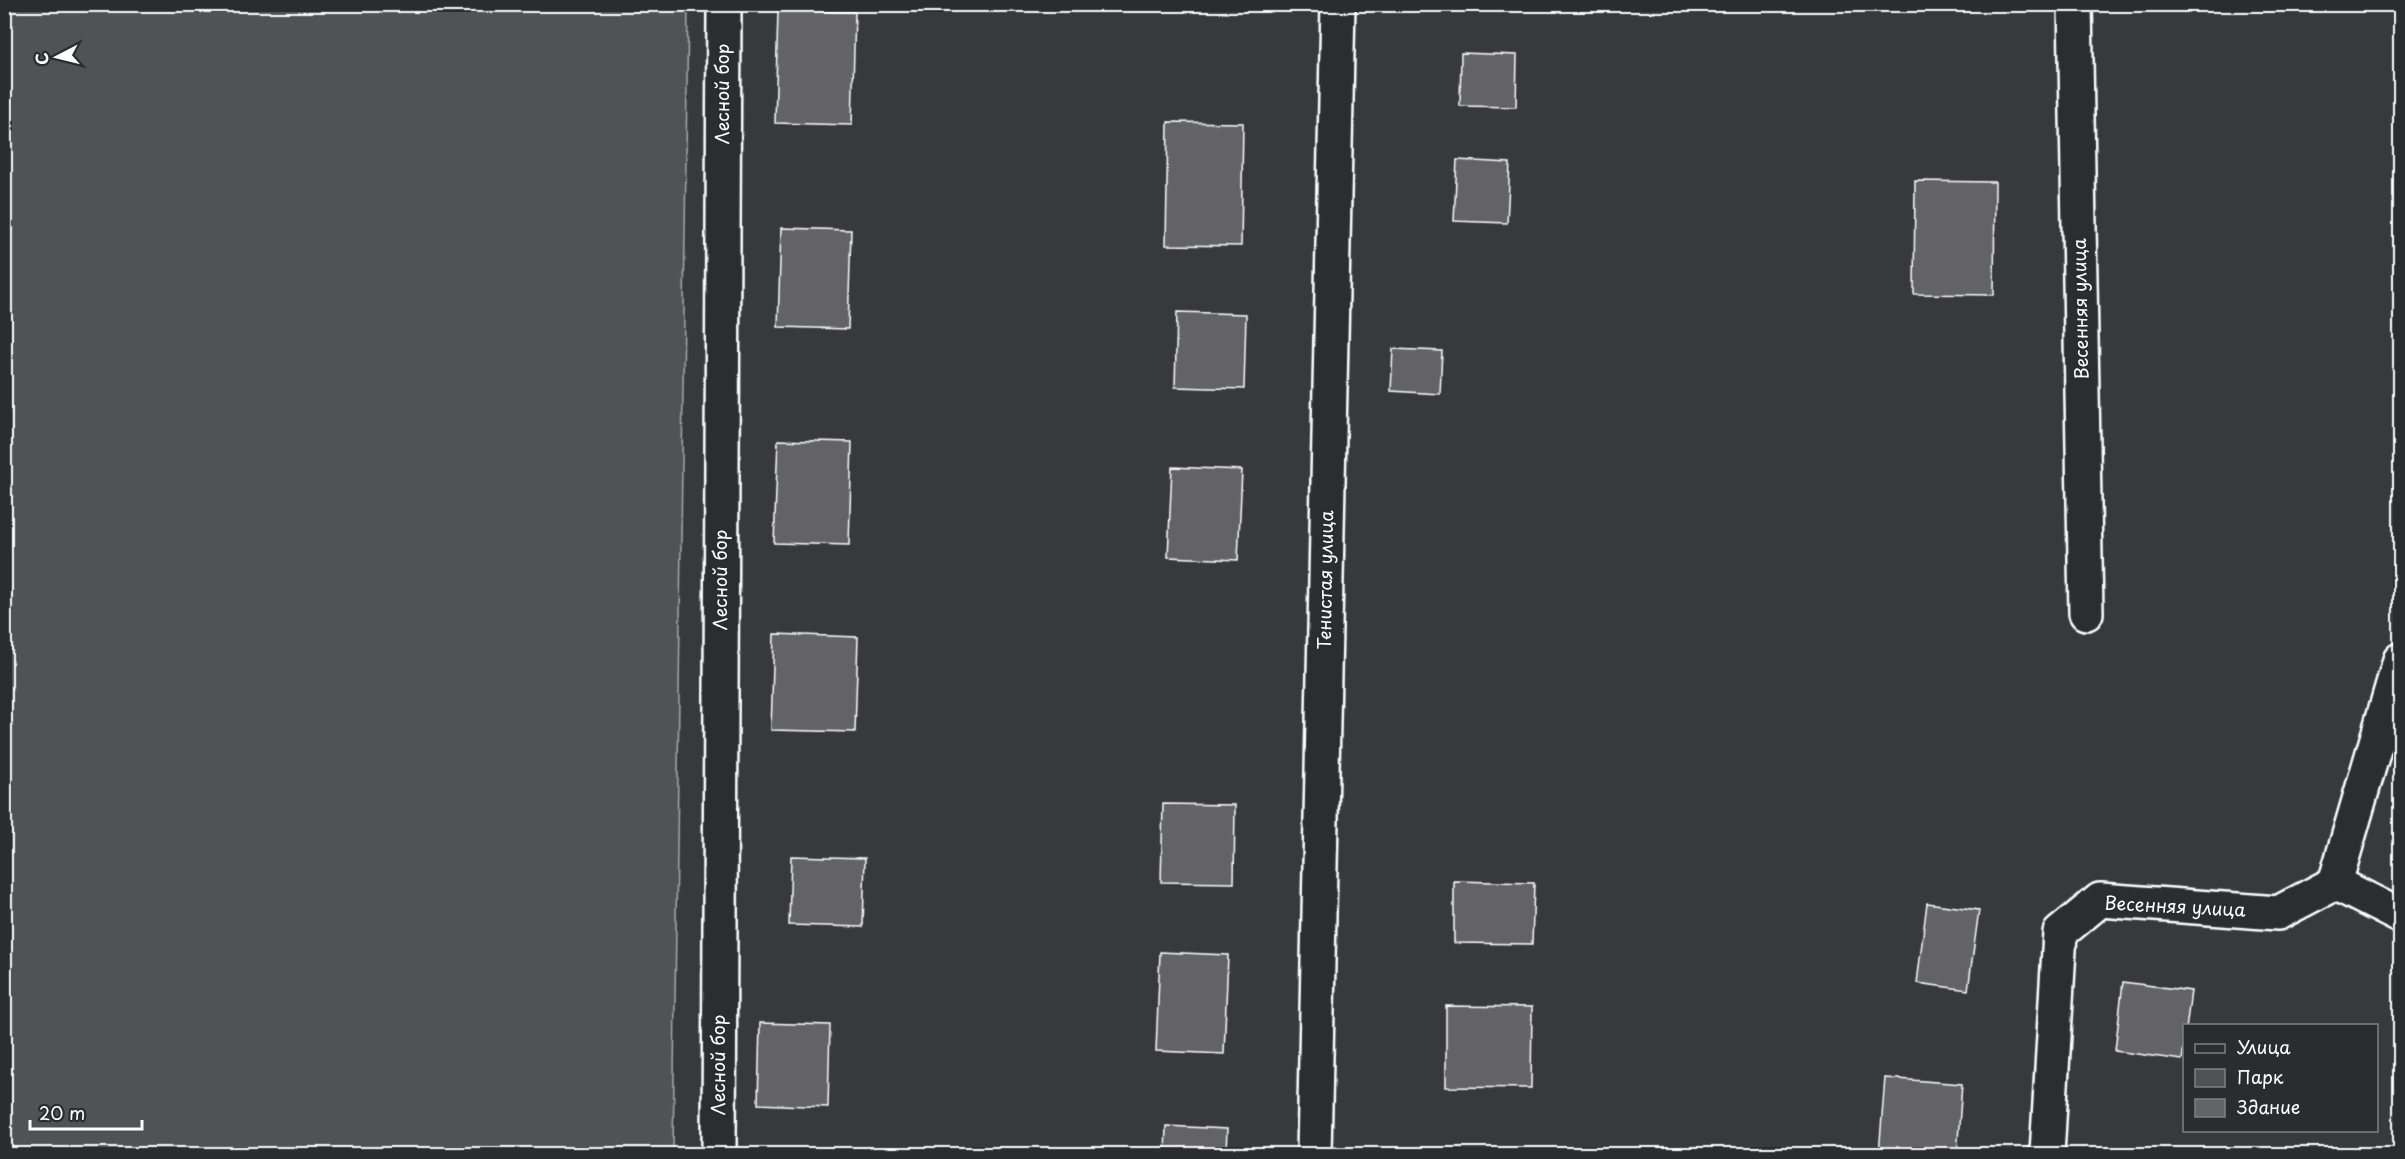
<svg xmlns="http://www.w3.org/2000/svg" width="2405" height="1159" font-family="'Playpen Sans',sans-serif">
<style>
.green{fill:#505354;stroke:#a8a9aa;stroke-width:1.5}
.building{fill:#636465;stroke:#fff;stroke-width:1.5}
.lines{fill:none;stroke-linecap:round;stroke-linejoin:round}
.street-casing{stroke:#fff;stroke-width:38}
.street{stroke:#2a2d2e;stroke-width:33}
.labels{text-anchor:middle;stroke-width:4.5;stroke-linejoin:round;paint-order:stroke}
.street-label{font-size:18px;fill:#fff;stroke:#2a2d2e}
</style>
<rect width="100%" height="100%" fill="#373a3b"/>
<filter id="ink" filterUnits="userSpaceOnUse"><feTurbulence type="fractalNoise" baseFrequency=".0167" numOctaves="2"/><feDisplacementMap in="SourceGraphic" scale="12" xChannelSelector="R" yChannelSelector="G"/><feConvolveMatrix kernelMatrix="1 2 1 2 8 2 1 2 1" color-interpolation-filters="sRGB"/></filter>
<g filter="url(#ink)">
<path class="green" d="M5,4l683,1 -15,1149h-668z"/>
<path class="building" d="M778,10l77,2 -3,113 -77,-2z
M1461,53l56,2 -1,52 -56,-1z
M1168,122l75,1 -2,123 -75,-1z
M1457,160l53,3 -3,60 -53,-2z
M1915,181l80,1 -1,113 -80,-1z
M781,228l70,2 -3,99 -70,-2z
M1177,312l69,2 -2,75 -69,-2z
M1393,349l49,2 -2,43 -49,-3z
M778,440l74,2 -3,103 -75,-2z
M1172,467l70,3 -4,90 -70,-3z
M774,634l84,3 -3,95 -84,-2z
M1163,804l72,1 -1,78 -73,-1z
M791,856l74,2 -2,69 -74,-2z
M1454,881l80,2 -2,61 -78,-1z
M1927,903l52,7 -11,80 -51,-7z
M1160,952l68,3 -4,99 -68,-3z
M2123,982l68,9 -9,69 -67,-9z
M1446,1006l86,1 -1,81 -85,-1z
M760,1023l70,2 -2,82 -70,-3z
M1885,1078l77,6 -5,70h-78z
M1166,1126l61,3 -1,25h-61z"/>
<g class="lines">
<g class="street-casing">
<path id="street" d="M2075,4l11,609
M2335,883l65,-223
M2335,883l65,33
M719,1154l5,-1150
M1314,1154l24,-1150
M2047,1154l13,-221 40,-33 178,13 57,-30"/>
</g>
<use href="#street" class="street"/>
</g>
</g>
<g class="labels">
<g class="street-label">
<text transform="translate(723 94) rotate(-90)" y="6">Лесной бор</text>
<text transform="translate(2081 309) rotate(-91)" y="6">Весенняя улица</text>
<text transform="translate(721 580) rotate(-90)" y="6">Лесной бор</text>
<text transform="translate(1326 580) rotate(-89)" y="6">Тенистая улица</text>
<text transform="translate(2175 907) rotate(3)" y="6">Весенняя улица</text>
<text transform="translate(719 1065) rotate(-90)" y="6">Лесной бор</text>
</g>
</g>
<rect width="2405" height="1159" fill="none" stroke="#2a2d2e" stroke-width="24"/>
<rect x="12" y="12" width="2381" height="1135" fill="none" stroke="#fff" stroke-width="2" filter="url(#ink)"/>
<rect x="2183" y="1024" width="195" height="108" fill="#2a2d2e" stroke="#7f8182" stroke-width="1.5"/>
<rect x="2195" y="1044" width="30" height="9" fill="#2a2d2e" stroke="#7f8182" stroke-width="1.5"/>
<text x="2237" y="1054" font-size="18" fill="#ffffff">Улица</text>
<rect x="2195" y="1069" width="30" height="18" fill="#505354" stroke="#7f8182" stroke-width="1.5"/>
<text x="2237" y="1084" font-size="18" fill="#ffffff">Парк</text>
<rect x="2195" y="1099" width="30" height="18" fill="#636465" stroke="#7f8182" stroke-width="1.5"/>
<text x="2237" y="1114" font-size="18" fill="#ffffff">Здание</text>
<g transform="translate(57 57) rotate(263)" stroke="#2a2d2e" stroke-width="4.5" paint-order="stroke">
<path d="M0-4.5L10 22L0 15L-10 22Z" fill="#ffffff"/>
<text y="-9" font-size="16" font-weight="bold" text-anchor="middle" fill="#ffffff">С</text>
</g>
<path d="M30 1120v9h112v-9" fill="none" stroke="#ffffff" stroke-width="3"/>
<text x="39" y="1120" font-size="18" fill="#ffffff" stroke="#2a2d2e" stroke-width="4.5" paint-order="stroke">20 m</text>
</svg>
